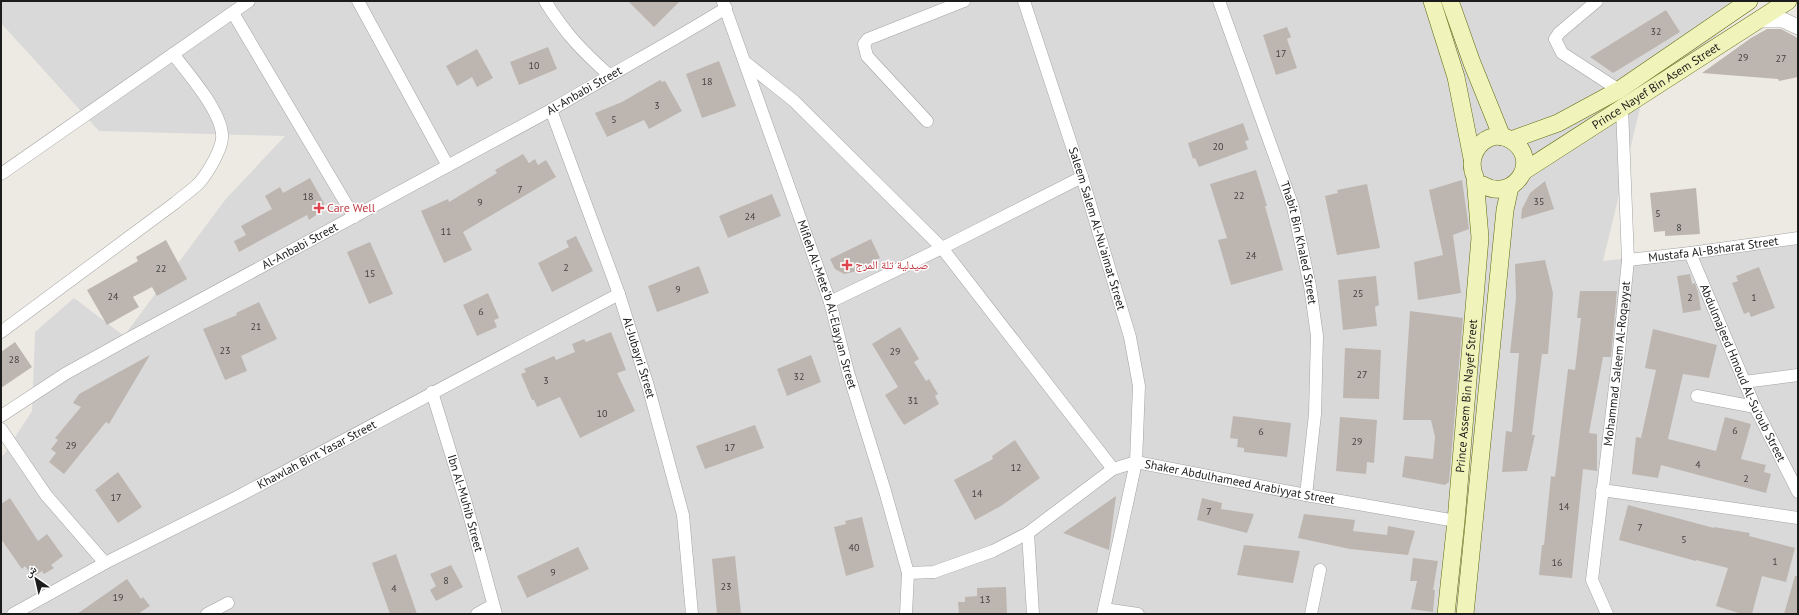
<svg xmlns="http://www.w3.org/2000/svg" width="1799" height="615" font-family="'PT Sans','Noto Naskh Arabic',sans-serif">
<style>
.residential{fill:#dad9d9}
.building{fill:#bdb6b0}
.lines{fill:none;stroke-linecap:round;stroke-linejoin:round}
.minor-casing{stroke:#a3a3a3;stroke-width:13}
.tertiary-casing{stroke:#a3a3a3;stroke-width:16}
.secondary-casing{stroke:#5f6a0d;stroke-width:18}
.minor{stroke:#fff;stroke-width:12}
.tertiary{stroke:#fff;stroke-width:15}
.secondary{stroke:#f1f4ba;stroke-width:17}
.health-dot{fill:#e0444e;stroke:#fff;stroke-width:1.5}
.labels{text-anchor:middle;stroke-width:3;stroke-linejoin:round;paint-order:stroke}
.number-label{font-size:10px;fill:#444241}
.street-label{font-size:12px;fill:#1c1c1c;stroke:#fff}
.health-label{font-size:12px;fill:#be3a42;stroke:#fff;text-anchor:start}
</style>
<rect width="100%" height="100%" fill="#edeae3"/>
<path class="residential" d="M1,1h1759l-116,91 -41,169 195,-21v374h-1797v-155l31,-48 3,-79 39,-34 50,38 101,-136 60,-64 -186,-5 -98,-108z"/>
<path class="building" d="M628,1h52l-26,26z
M1666,10l14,22 -34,21 -33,20 -23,-16z
M1287,27l4,10 -4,2 10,29 -21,7 -13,-40z
M1767,29h14l15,8 2,2v38l-19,4 -1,-2 -76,-6 49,-35z
M548,47l9,22 -38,16 -9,-23z
M477,49l16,29 -16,9 -5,-10 -15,9 -11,-20z
M719,61l17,45 -34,12 -16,-44z
M660,80l2,2 3,-1 17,30 -33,18 -5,-9 -37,17 -12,-24 27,-11z
M1243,123l6,17 -4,1 3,8 -49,18 -4,-9 -2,1 -5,-16z
M523,154l6,9 6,-4 3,6 8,-5 10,17 -93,55 9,18 -28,13 -23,-52 27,-12 1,3 48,-29 -2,-3z
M1256,170l11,36h-2l18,64 -52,15 -13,-45 9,-2 -17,-54z
M310,178l14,25 -1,7 -14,10 -2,-5 -68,37 -5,-11 12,-6 -5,-9 31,-17 -7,-13 15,-9 3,6z
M1462,180l7,49 -16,6 8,58 -43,7 -4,-38 29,-7 -14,-65z
M1545,181l9,28 -33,10 1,-10 8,-16z
M1367,184l13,64 -43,7 -12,-59 13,-3 -1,-3z
M1696,188l4,46 -35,2v-5l-11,1 -4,-39z
M772,194l9,22 -53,22 -9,-22z
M576,236l17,35 -41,21 -14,-29 31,-16 -3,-6z
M871,239l9,19 -27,14 -9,2 -9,-5 -5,-10z
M166,240l21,39 -30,17 -5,-9 -19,10 6,10 -32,18 -20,-35 51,-29 -2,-4z
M370,242l23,52 -24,10 -22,-52z
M1545,260l8,33 -5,61h-6l-10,81h3l-8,36 -25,1 4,-41 6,1 7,-79h-9l6,-55 -1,-34z
M699,266l10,27 -52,19 -9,-26z
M1759,267l16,41 -24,9 -2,-5 -5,2 -12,-31 6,-2 -2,-5z
M1690,274l2,10 3,-1 3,9 3,18 -18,3 -6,-37z
M1376,276l3,29 -4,2 2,19 -34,4 -5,-50z
M1580,291h37l-6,66h-8l-14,76 8,1v37l-14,-2 -11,109 -33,-3 3,-30h2l7,-69 4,1 13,-108 7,1 6,-52h-4z
M488,293l11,25 -5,2 3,7 -20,9 -14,-31z
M259,302l18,37 -36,17 6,15 -22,9 -22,-51 34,-14 -1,-2z
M1410,311l53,7 -14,164 -4,3 -43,-8 3,-21 28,3 2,-22 -4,-17h-28z
M900,327l19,32 -5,3 12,19 3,-2 9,15 -3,2 4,8 -35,21 -19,-30 13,-8 -26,-43z
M1653,329l64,16 -8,33 -26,-4 -15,65 48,12 9,-34 26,7 -10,35 25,6 -2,7 7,2 -5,19 -105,-28 -3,13 -26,-4 4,-37 5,1 15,-68 -11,-2z
M611,332l15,38 -9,3 18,38 -55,27 -20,-41 -23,10 -3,-7h-2l-11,-26 5,-2 -2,-3 30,-13 2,4 19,-8 -3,-8 12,-5 2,3z
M15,342l17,25 -31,21v-36z
M1345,348l36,2 -2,49 -36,-1z
M150,355l-41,69 -3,-2 -42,52 -15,-12 7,-9 -5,-4 7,-9 -3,-2 26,-31 -8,-4 6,-9z
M811,355l10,27 -34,14 -10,-27z
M1233,416l58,7 -4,34 -43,-5v-4l-7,-1 1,-8 -8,-1z
M1340,417l37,3 -3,43 -7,-1 -1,12 -30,-3z
M755,425l9,23 -59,21 -9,-23z
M1015,440l25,38 -39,28 -26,14 -21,-40 39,-21 -1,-3z
M118,472l24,35 -24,16 -23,-33z
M1116,496l-7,54 -46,-17z
M10,498l28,43 9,-7 16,22 -12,9 3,3 -10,6 -2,-3 -9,6 -8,-11 -3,3 -21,-30v-35z
M1202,498l20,5 -1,6 33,5 -7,19 -50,-13z
M1628,505l86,23v-1l36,6 -1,3 46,12 -9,34 -24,-6 -10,38h-10l-26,-8 12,-38 -32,-8v1l-77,-21z
M1304,514l51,6 -2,11 34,4 1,-9 27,5 -7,24 -58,-6 -52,-11z
M862,517l12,50 -28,9 -12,-49 12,-3 -1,-3z
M1244,545l56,6 -7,32 -56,-8z
M578,547l11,22 -62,29 -10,-22z
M396,554l18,51 3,9h-27l-18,-51z
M735,556l6,58h-24l-5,-55z
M1413,558l25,3 -5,29h2l-2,22 -22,-3 6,-28h-7z
M451,565l12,22 -27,14 -6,-11 6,-4 -6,-12z
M1795,576h3v38h-14z
M127,579l14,20 2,-2 7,9 -12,8h-61z
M1006,587l1,27h-48l-1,-12h7v-5l12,-1v-8z"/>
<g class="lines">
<g class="minor-casing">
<g id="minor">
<path d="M358,1l90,165"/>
<path d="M545,1c20,32 36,49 64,74"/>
<path id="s1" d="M1024,1l58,176 48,160 9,49 -3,76 -33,152"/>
<path id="s2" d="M1219,1l74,206 17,79 7,50 -2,78 -9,81"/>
<path d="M1597,1l-38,32 -4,6 7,14 57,37"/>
<path id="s3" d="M723,2l107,300 18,70 37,119 23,82 -2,41"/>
<path d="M233,13l121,204"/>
<path d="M745,62l49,39 148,147 171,221"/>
<path id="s4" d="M551,110l68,184 29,92 35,129 9,99"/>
<path d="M927,121l-60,-65 -3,-12 4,-5 96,-38"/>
<path d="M1,174l248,-173"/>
<path id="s5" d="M1690,253l65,154 43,85"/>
<path id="s6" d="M1628,260l62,-7 108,-15"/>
<path d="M830,302l112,-54 140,-71"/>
<path d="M1,332l174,-129c8,-7 17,-13 24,-20 8,-9 25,-36 23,-49 -2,-24 -34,-61 -49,-80"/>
<path d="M1744,382l54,-7"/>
<path id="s7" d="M432,392l34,111 30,111"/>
<path d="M1697,396l58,11"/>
<path id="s8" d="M1,416l64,-42 63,-35 423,-229c58,-35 117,-66 175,-102"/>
<path d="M1,429l45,66 59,68"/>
<path d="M1602,490l196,28"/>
<path d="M1028,533l5,81"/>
<path id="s9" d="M908,573l26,-1 59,-21 35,-18 85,-64 23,-7 170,33 150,26"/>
<path d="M1104,609l34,5"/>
<path id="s10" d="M13,614l92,-51 132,-66 382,-203"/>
<path d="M207,614l21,-11"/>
<path d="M477,614l16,-9"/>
<path d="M1311,614l9,-44"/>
<path id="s11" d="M1607,614l-15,-34 26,-219 10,-101 -6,-152"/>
</g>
</g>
<g class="tertiary-casing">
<path id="tertiary" d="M1760,20h23l15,7"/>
</g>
<g class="secondary-casing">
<g id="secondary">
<path d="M1432,1l24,76 16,81"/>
<path d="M1450,1l22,62 30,74"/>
<path d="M1511,140l47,-17 61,-33 130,-89"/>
<path id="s12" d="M1524,171l264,-170"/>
<path id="s13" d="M1446,614l10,-93 24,-283 -5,-61c-12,-26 17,-54 40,-34 25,21 -3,59 -32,42"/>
<path d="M1465,614l40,-404 5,-23"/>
</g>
</g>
<use href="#minor" class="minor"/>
<use href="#tertiary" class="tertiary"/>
<use href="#secondary" class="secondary"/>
</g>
<g class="health-dot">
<path d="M317 202h4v4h4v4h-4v4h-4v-4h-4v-4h4z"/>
<path d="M845 259h4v4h4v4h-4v4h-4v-4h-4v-4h4z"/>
</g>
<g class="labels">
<g class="number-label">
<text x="1656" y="35">32</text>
<text x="1281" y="57">17</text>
<text x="1743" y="61">29</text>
<text x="1781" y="62">27</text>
<text x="534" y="69">10</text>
<text x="707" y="85">18</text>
<text x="657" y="109">3</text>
<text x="614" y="123">5</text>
<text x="1218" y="150">20</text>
<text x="520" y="193">7</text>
<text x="1239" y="199">22</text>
<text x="308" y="200">18</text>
<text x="1539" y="205">35</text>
<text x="480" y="206">9</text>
<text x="1658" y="217">5</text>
<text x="750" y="220">24</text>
<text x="1679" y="231">8</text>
<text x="446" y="235">11</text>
<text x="1251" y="259">24</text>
<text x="566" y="271">2</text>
<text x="161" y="272">22</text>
<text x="370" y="277">15</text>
<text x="678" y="293">9</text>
<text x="1358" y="297">25</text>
<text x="113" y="300">24</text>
<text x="1690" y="301">2</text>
<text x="1754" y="301">1</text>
<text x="481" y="315">6</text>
<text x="256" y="330">21</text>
<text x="225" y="354">23</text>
<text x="895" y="355">29</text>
<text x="14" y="363">28</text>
<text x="1362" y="378">27</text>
<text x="799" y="380">32</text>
<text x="546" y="384">3</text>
<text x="913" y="404">31</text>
<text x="602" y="417">10</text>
<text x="1735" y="434">6</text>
<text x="1261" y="435">6</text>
<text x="1357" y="445">29</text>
<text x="71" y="449">29</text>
<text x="730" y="451">17</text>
<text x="1698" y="468">4</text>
<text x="1016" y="471">12</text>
<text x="1746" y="482">2</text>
<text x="977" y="497">14</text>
<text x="116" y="501">17</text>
<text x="1564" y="510">14</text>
<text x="1209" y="515">7</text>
<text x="1640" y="531">7</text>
<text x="1684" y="543">5</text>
<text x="854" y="551">40</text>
<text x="1775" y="565">1</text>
<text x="1557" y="566">16</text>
<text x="553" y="576">9</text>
<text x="446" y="584">8</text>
<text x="726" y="590">23</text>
<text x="394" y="592">4</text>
<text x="118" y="601">19</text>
<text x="985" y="603">13</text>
</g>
<g class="street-label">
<text dy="4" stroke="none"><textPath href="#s12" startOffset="157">Prince Nayef Bin Asem Street</textPath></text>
<text dy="4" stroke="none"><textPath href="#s8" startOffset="668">Al-Anbabi Street</textPath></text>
<text dy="4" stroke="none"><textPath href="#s1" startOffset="239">Saleem Salem Al-Nu'aimat Street</textPath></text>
<text dy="4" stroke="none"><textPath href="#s2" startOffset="255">Thabit Bin Khaled Street</textPath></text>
<text dy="4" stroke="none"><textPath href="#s8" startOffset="344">Al-Anbabi Street</textPath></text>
<text dy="4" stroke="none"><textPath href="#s6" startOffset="86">Mustafa Al-Bsharat Street</textPath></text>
<text dy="4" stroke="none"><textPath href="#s3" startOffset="320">Mifleh Al-Mete'b Al-Elayyan Street</textPath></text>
<text dy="4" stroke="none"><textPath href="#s4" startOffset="263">Al-Jubayri Street</textPath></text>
<text dy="4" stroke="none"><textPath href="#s11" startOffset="255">Mohammad Saleem Al-Roqayyat</textPath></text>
<text dy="4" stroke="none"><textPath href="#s5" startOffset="131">Abdulmajeed Hmoud Al-Su'oub Street</textPath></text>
<text dy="4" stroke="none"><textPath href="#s13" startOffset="219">Prince Assem Bin Nayef Street</textPath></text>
<text dy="4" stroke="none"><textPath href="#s10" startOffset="343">Khawlah Bint Yasar Street</textPath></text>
<text dy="4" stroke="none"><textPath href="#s9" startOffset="364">Shaker Abdulhameed Arabiyyat Street</textPath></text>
<text dy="4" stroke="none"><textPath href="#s7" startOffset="116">Ibn Al-Muhib Street</textPath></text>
</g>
<g class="health-label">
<text x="327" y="212">Care Well</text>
<text x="855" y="269">صيدلية تلة المرج</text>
</g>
</g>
<rect width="1799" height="615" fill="none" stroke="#1c1c1c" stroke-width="4"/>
<g transform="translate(36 579) rotate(326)" stroke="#ffffff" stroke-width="3" paint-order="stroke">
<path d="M0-3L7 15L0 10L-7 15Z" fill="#1c1c1c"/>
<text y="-6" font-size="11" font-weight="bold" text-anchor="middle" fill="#1c1c1c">ش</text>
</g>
</svg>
